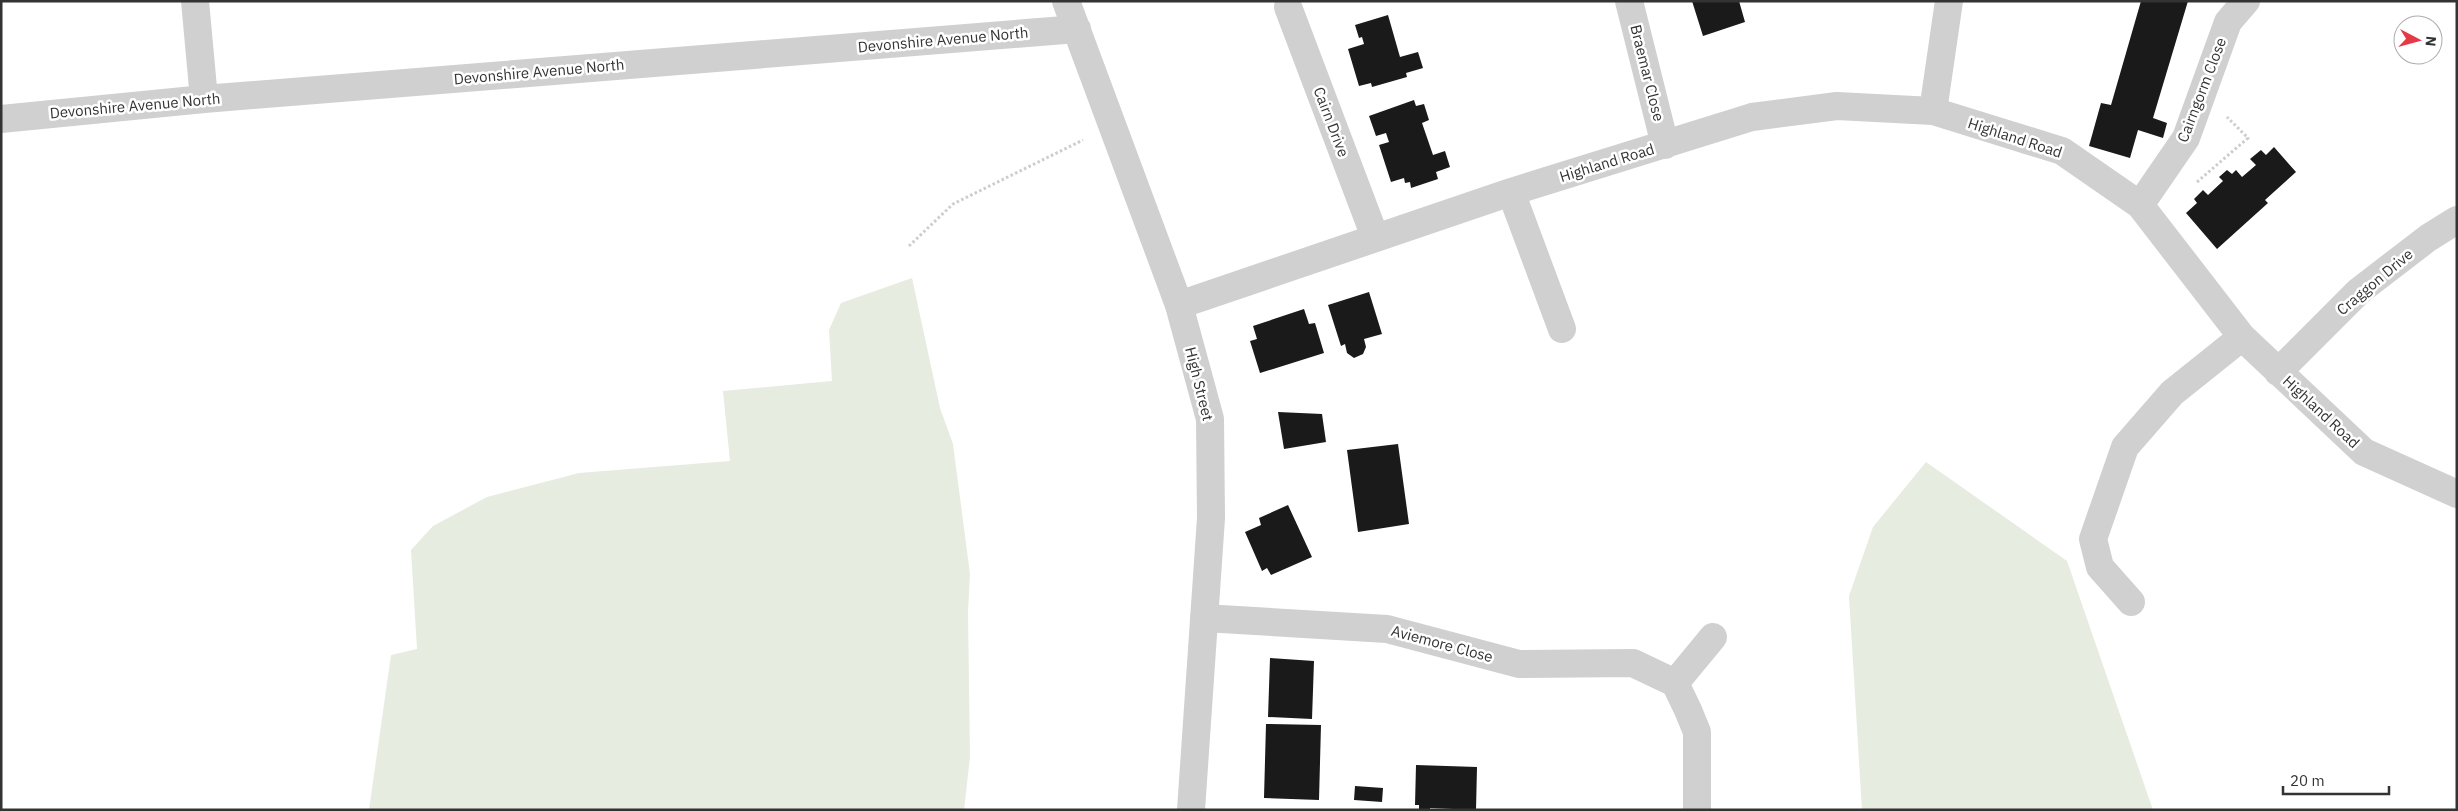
<svg xmlns="http://www.w3.org/2000/svg" width="2458" height="811" font-family="'IBM Plex Sans',sans-serif">
<style>
.green{fill:#e6ecdf}
.building{fill:#1a1a1a}
.lines{fill:none;stroke-linecap:round;stroke-linejoin:round}
.path{stroke:#cdcdcd;stroke-width:3;stroke-dasharray:2.5 2.5;stroke-linecap:butt}
.minor{stroke:#d0d0d0;stroke-width:28}
.tertiary{stroke:#d0d0d0;stroke-width:28}
.labels{text-anchor:middle;stroke-width:5;stroke-linejoin:round;paint-order:stroke}
.street-label{font-size:15px;fill:#333;stroke:#fff}
</style>
<rect width="100%" height="100%" fill="#fff"/>
<path class="green" d="M912,278l28,130 13,36 17,130 -2,38 2,145 -6,53h-595l22,-155 26,-6 -6,-99 22,-24 54,-29 92,-24 151,-12 -7,-70 109,-10 -3,-51 12,-27z
M1926,462l141,99 86,249h-291l-13,-214 24,-69z"/>
<path class="building" d="M1692,1h47l6,21 -42,14z
M2141,1h47l-35,117 14,5 -4,15 -25,-8 -8,28 -41,-12 12,-43 10,2z
M1388,15l12,42 18,-5 5,16 -17,5 1,4 -35,10 -1,-4 -12,3 -11,-37 16,-5 -2,-7 -3,1 -4,-13z
M1414,100l2,6 8,-2 5,16 -7,3 11,32 12,-4 5,16 -14,5 2,7 -27,9 -1,-6 -5,1 -1,-5 -13,4 -12,-37 10,-3 -3,-9 -10,3 -7,-20z
M2274,147l22,25 -31,28 3,3 -51,46 -31,-36 11,-10 -3,-4 9,-9 5,5 15,-14 -4,-4 8,-7 5,4 4,-4 6,7 14,-12 -6,-6 11,-9 5,5z
M1369,292l13,42 -18,5 2,8 -3,7 -9,4 -7,-5 -2,-9 -4,2 -13,-41z
M1304,309l5,15 6,-1 9,30 -64,20 -10,-32 7,-2 -4,-13z
M1278,412l44,2 4,28 -42,7z
M1398,444l11,80 -51,8 -11,-82z
M1288,505l24,52 -41,18 -4,-7 -5,3 -17,-39 16,-7 -2,-7z
M1270,658l44,3 -2,58 -44,-2z
M1266,724l55,1 -2,75 -55,-2z
M1416,765l61,2 -1,43 -46,-2v2h-11v-5h-4z
M1355,786l28,2 -1,14 -28,-2z"/>
<g class="lines">
<path class="path" d="M2197,182l51,-44 -21,-21
M909,246l44,-42 130,-64"/>
<path class="minor" d="M195,1l9,98
M1629,1l36,144
M1288,7l87,230
M1933,111l16,-110
M1,119l203,-20 873,-70
M1511,192l51,137
M2140,205l46,-67 42,-116 18,-21
M1179,305l332,-113 241,-75 85,-11 96,5 129,40 78,54 102,132 122,115 93,42
M2278,372l81,-81 69,-53 29,-18
M2131,602l-31,-35 -7,-28 32,-92 47,-54 70,-56
M1204,618l183,11 132,35 114,-1 42,20 13,27 9,22v78
M1675,683l38,-46"/>
<path class="tertiary" d="M1066,1l113,304 31,114 1,99 -20,292"/>
</g>
<g class="labels">
<g class="street-label">
<text transform="translate(943 40) rotate(-5)" y="5">Devonshire Avenue North</text>
<text transform="translate(539 72) rotate(-5)" y="5">Devonshire Avenue North</text>
<text transform="translate(1647 73) rotate(76)" y="5">Braemar Close</text>
<text transform="translate(2202 90) rotate(-69)" y="5">Cairngorm Close</text>
<text transform="translate(135 106) rotate(-5)" y="5">Devonshire Avenue North</text>
<text transform="translate(1331 122) rotate(69)" y="5">Cairn Drive</text>
<text transform="translate(2015 138) rotate(18)" y="5">Highland Road</text>
<text transform="translate(1607 163) rotate(-17)" y="5">Highland Road</text>
<text transform="translate(2375 282) rotate(-40)" y="5">Craggon Drive</text>
<text transform="translate(1199 384) rotate(76)" y="5">High Street</text>
<text transform="translate(2321 412) rotate(43)" y="5">Highland Road</text>
<text transform="translate(1442 644) rotate(15)" y="5">Aviemore Close</text>
</g>
</g>
<rect width="2458" height="811" fill="none" stroke="#333333" stroke-width="5"/>
<g transform="translate(2418 40) rotate(96)"><circle r="24" fill="#ffffff" stroke="#adadad"/>
<path d="M0-4L9 19L0 12L-9 19Z" fill="#e63946"/>
<text y="-8" font-size="14" font-weight="bold" text-anchor="middle" fill="#333333">N</text>
</g>
<path d="M2283 786v8h106v-8" fill="none" stroke="#333333" stroke-width="2.5"/>
<text x="2290" y="786" font-size="15" fill="#333333" stroke="#ffffff" stroke-width="4" paint-order="stroke">20 m</text>
</svg>
